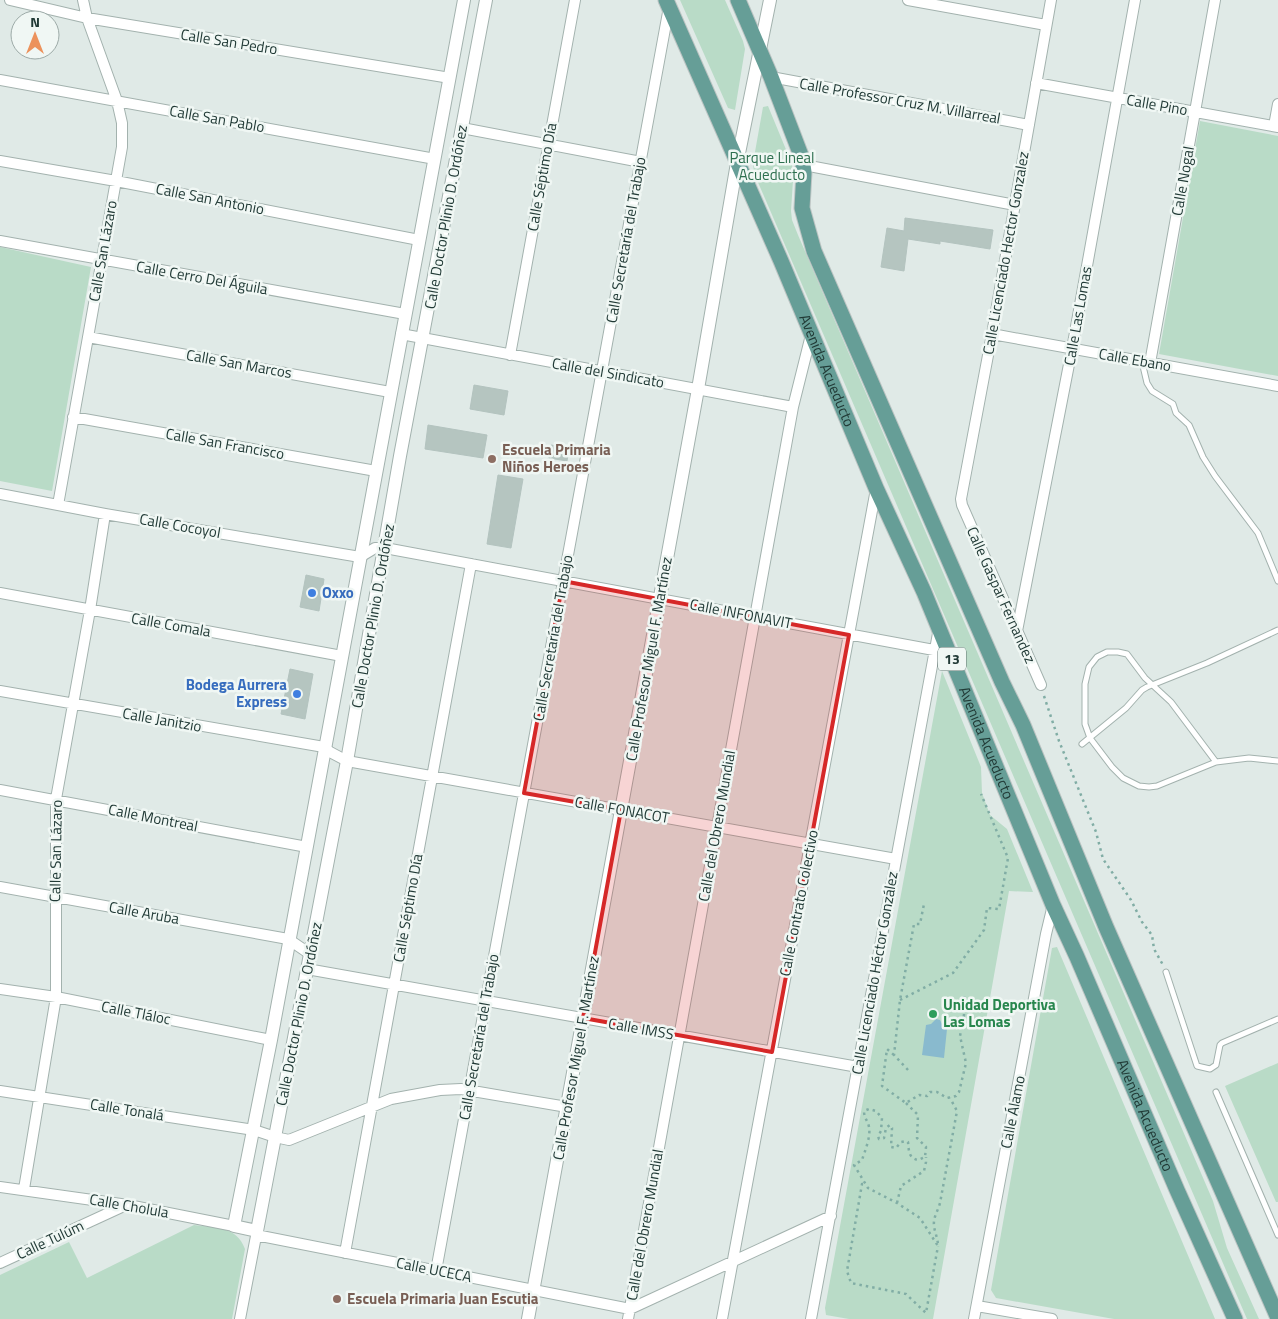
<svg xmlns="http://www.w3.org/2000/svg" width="1278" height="1319" font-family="'Titillium Web',sans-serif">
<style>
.green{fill:#b9dbc7}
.water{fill:#89bace}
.building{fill:#b5c5c0;stroke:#b3c3bf}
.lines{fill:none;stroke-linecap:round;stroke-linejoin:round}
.service-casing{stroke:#a3b2ae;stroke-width:7}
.minor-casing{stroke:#a3b2ae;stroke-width:12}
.tertiary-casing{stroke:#a3b2ae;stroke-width:14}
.primary-casing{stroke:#bcc4c3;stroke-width:17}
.path{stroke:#81ada5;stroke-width:2.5;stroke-dasharray:2.5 4;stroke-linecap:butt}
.service{stroke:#fff;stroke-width:5}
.minor{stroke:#fff;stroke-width:10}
.tertiary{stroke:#fff;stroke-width:12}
.primary{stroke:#669e97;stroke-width:15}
.marked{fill:#d62828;fill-opacity:0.2;stroke:#d62828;stroke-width:4;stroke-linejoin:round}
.education-dot{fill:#8d6e63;stroke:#f0f7f4;stroke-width:2}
.shop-dot{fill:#3f7fe0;stroke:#f0f7f4;stroke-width:2}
.leisure-dot{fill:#2e9e5b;stroke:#f0f7f4;stroke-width:2}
.labels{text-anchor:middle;stroke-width:5;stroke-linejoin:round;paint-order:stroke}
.shield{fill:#f0f7f4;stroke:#5f736f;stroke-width:1}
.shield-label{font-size:14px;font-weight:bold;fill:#213a36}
.street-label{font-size:15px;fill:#213a36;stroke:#f0f7f4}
.park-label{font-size:15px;fill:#2d6f4f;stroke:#f0f7f4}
.education-label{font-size:15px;font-weight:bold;fill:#785e54;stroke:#f0f7f4;text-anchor:start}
.shop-label{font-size:15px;font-weight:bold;fill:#366cbe;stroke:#f0f7f4;text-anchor:start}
.leisure-label{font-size:15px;font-weight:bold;fill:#27864d;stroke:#f0f7f4;text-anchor:start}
</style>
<rect width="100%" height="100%" fill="#e0eae7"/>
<path class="green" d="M680,0h45l18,41 2,8 -10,61 -7,-2z
M768,106l24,58 1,16 -2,31 1,9 6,15 415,966 14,47 32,71h-12l-493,-1146 -1,-10 10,-56z
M1200,121l78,15v240l-119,-22z
M0,247l91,20 -39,224 -52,-10z
M942,671l39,96 1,26 8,22 17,14 26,63 -24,-1 -76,428h-84l-23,-4 -1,-7z
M1057,947l158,372h-101l-118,-21 -5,-8 61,-342z
M1278,1063v139h-2l-51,-116z
M194,1225c21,3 43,1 51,24l-13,70h-232v-44l69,-33 18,36z"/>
<path class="water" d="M936,1019l4,1 3,6 4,3 -3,29 -22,-3 4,-30 5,-1z"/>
<path class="building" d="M905,218l88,12 -3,19 -50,-8v3l-32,-5 -4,32 -23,-4 6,-39 17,3z
M474,385l34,6 -4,24 -34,-6z
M428,425l59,10 -4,23 -58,-9z
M551,445l18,3 -2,13 -18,-3z
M498,475l25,4 -12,69 -24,-4z
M306,575l18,4 -5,32 -19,-4z
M290,669l23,5 -8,45 -24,-5z"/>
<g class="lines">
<g class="service-casing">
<path id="service" d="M1142,362l5,21 5,8 21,13 3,9 13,12 14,32 12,19 43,57 20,48
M1082,744l44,-36 16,-18 5,-3 60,-24 71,-33
M1216,762l-45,-60 -26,-24 -18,-24 -9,-2h-11l-10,5 -8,10 -4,17v40l5,14 22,29 11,11 16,8 10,1 8,-1 59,-24 33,-4 29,3
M1166,972l31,94 13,3 6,-4 4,-20 2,-2 56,-24
M1216,1092l62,143"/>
</g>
<g class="minor-casing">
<path id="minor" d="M10,0l77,18 363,60
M908,0l138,25
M771,77l258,48
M0,80l435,79
M1036,83l242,44
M1274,126l4,-22
M462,128l179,34
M0,161l116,20 303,59
M804,165l211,40
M0,241l405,73
M401,334l392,73
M992,334l286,52
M88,337l302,55
M510,355l65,-355
M1150,363l65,-363
M73,417l303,54
M0,494l105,20 255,43 15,-9h10l565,105
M58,505l64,-358v-24l-5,-22 -30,-83 -4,-18
M0,593l342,63
M1017,631l55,-282 63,-349
M1041,685l-79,-180 -1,-6 31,-165 59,-334
M0,691l324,56 6,5 17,9 549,98
M0,790l307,57
M0,887l288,52 22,15
M307,969l551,98
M0,989l56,8 215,43
M0,1091l254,39 21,7 14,3 102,-41 49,-9 21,-1 106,18
M0,1187l128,18 106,21
M24,1189l32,-192v-198l34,-189 15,-96
M256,1235l374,74 201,-93
M345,1253l126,-689
M0,1263l126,-58
M436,1271l233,-1264
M977,1306l75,13
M240,1319l17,-88
M628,1319l165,-912 18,-72
M722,1319l154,-830
M811,1319l128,-691
M974,1319l72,-385 7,-29"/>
</g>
<g class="tertiary-casing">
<path id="tertiary" d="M464,0l-193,1040 -37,186 23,5 90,-470 53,-305 86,-456
M528,1319l170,-930 39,-226 33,-163"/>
</g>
<g class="primary-casing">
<g id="primary">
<path id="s1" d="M666,0l115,261 95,227 48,104 129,313 24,52 100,233 58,129"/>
<path d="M738,0l33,77 31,81 2,14 -2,36 12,43 188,431 21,43 83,202 172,391"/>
</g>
</g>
<path class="path" d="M1044,696l15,45 37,91 7,27 28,41 11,22 10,13 2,14 9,16
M900,1000l53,-27 31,-43 3,-22 12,1 9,-51 -27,-64
M894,1055l-7,-6 -5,37 24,17 13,-8 8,1 3,-4h7l10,6 9,-2 3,-4 7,-29 -6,-27 4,-21v-19
M908,1070l-14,-15 6,-55 14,-76h6l4,-20
M906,1103l12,12 -1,23 9,9 -1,10 -7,3c-10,-2 -9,-10 -10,-18l-2,-1 -5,1 -5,6 -5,-1 1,-19 -2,-3 -4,3 -2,10 -5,1 -1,-3 3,-5 1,-13 -6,-7 -7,-2 -5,2c0,7 4,10 5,16 2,9 -4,24 -7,33l-8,5 14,23 29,15 23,15 18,28c0,-7 -3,-13 -4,-20 -1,-9 4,-15 6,-23l17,-92 -7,-13
M863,1184h-1l-15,87 4,12 55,11 20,19 12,-67
M897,1203l4,-17 23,-15 2,-9v-5"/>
<use href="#service" class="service"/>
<use href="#minor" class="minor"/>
<use href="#tertiary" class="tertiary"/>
<use href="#primary" class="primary"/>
</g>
<path class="marked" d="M563,581l286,54 -77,417 -189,-34 38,-208 -97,-17z"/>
<g class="education-dot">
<circle cx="492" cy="459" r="5"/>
<circle cx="337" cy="1299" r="5"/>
</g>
<g class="shop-dot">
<circle cx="312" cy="593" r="5"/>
<circle cx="297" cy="694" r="5"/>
</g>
<circle class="leisure-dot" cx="933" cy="1014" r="5"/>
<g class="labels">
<rect class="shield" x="938" y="647.5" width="28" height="23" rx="4"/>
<g class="shield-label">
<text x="952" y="664">13</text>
</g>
<g class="street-label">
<text transform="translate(229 42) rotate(9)" y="5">Calle San Pedro</text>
<text transform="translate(900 101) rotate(10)" y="5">Calle Professor Cruz M. Villarreal</text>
<text transform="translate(1157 105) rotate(10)" y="5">Calle Pino</text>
<text transform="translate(217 119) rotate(10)" y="5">Calle San Pablo</text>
<text transform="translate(542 177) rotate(-80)" y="5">Calle Séptimo Día</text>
<text transform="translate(1183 181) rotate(-80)" y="5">Calle Nogal</text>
<text transform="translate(210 199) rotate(11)" y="5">Calle San Antonio</text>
<text transform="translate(446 217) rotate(-80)" y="5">Calle Doctor Plinio D. Ordóñez</text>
<text transform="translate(626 240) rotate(-80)" y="5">Calle Secretaría del Trabajo</text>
<text transform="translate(103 251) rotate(-80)" y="5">Calle San Lázaro</text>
<text transform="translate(1006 253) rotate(-80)" y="5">Calle Licenciado Hector Gonzalez</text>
<text transform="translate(202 278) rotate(10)" y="5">Calle Cerro Del Águila</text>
<text transform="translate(1078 316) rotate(-80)" y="5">Calle Las Lomas</text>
<text transform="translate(1135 360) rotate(10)" y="5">Calle Ebano</text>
<text transform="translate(239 364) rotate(10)" y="5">Calle San Marcos</text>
<text dy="5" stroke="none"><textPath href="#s1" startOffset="404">Avenida Acueducto</textPath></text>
<text transform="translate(608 373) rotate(10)" y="5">Calle del Sindicato</text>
<text transform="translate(225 444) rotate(10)" y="5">Calle San Francisco</text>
<text transform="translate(180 526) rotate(10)" y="5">Calle Cocoyol</text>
<text transform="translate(1001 595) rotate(66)" y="5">Calle Gaspar Fernandez</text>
<text transform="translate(741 614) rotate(11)" y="5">Calle INFONAVIT</text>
<text transform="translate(373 616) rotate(-80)" y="5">Calle Doctor Plinio D. Ordóñez</text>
<text transform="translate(171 625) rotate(10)" y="5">Calle Comala</text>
<text transform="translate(553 638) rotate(-80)" y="5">Calle Secretaría del Trabajo</text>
<text transform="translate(649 659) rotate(-80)" y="5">Calle Profesor Miguel F. Martínez</text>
<text transform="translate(162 720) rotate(10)" y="5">Calle Janitzio</text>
<text dy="5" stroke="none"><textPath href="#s1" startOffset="809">Avenida Acueducto</textPath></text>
<text transform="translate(622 810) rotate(10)" y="5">Calle FONACOT</text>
<text transform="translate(153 818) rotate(11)" y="5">Calle Montreal</text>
<text transform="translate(717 826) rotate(-80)" y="5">Calle del Obrero Mundial</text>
<text transform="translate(56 851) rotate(-89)" y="5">Calle San Lázaro</text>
<text transform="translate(799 903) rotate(-79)" y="5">Calle Contrato Colectivo</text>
<text transform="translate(408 908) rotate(-80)" y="5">Calle Séptimo Día</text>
<text transform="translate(144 913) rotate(10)" y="5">Calle Aruba</text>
<text transform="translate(875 973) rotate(-80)" y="5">Calle Licenciado Héctor González</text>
<text transform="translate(136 1013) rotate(11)" y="5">Calle Tláloc</text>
<text transform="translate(299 1014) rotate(-79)" y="5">Calle Doctor Plinio D. Ordóñez</text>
<text transform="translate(641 1029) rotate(10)" y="5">Calle IMSS</text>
<text transform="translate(479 1037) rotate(-80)" y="5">Calle Secretaría del Trabajo</text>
<text transform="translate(576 1058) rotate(-80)" y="5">Calle Profesor Miguel F. Martínez</text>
<text transform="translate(127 1110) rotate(9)" y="5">Calle Tonalá</text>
<text transform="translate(1013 1112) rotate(-79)" y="5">Calle Álamo</text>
<text dy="5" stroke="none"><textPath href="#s1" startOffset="1214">Avenida Acueducto</textPath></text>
<text transform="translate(129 1206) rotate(10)" y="5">Calle Cholula</text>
<text transform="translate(645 1225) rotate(-80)" y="5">Calle del Obrero Mundial</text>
<text transform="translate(50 1240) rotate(-25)" y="5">Calle Tulúm</text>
<text transform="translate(434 1270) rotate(11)" y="5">Calle UCECA</text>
</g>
<g class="park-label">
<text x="772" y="163">Parque Lineal<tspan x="772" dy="17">Acueducto</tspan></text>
</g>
<g class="education-label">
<text x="502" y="455">Escuela Primaria<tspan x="502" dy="17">Niños Heroes</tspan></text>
<text x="347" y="1304">Escuela Primaria Juan Escutia</text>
</g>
<g class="shop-label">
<text x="322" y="598">Oxxo</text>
<text x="287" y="690" text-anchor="end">Bodega Aurrera<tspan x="287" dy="17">Express</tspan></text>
</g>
<g class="leisure-label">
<text x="943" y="1010">Unidad Deportiva<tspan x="943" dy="17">Las Lomas</tspan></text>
</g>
</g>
<g transform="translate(35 35)"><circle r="24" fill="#f0f7f4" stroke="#9daba8"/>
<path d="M0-4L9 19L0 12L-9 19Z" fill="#ec925c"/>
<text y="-8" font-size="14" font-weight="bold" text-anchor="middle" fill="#213a36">N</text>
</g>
</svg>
